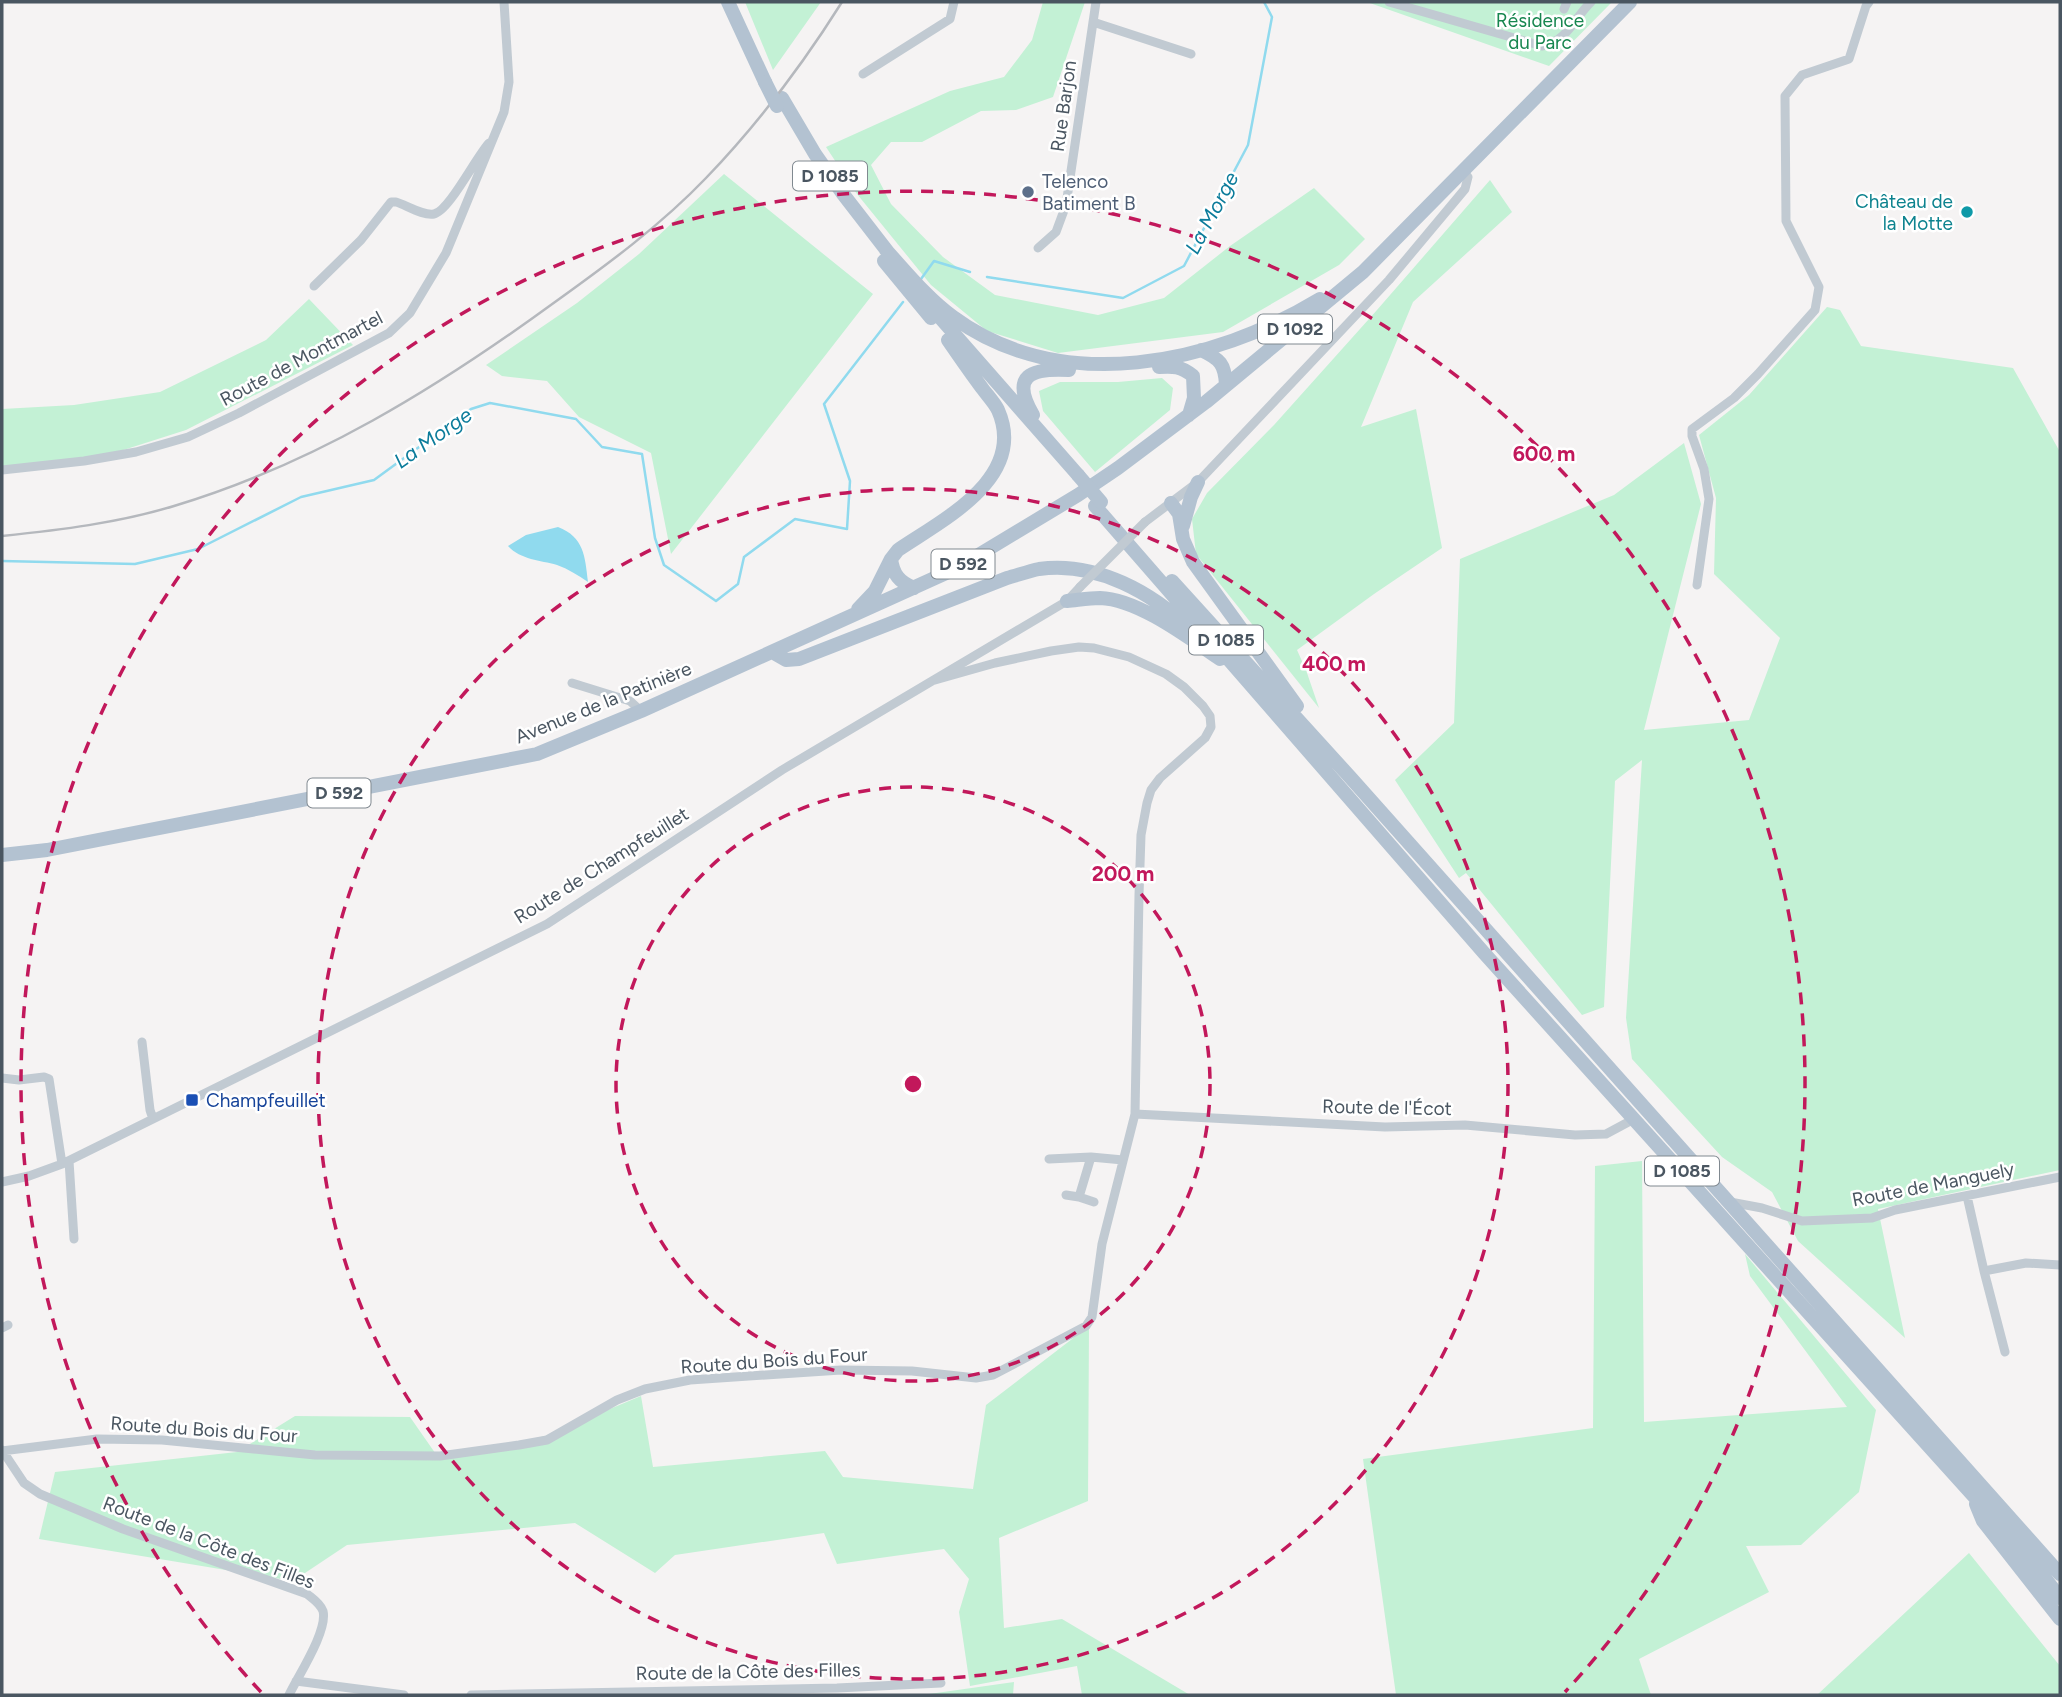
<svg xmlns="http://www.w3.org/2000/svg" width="2062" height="1697" font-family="Figtree,sans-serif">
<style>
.green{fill:#c3f1d5}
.water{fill:#90daee}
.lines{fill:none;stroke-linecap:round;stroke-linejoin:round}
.stream{stroke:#90daee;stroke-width:2.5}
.minor{stroke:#c1cad2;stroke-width:9}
.primary{stroke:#b3c2d1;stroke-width:14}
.rail{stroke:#b5b8bd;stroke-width:2.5}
.minor-bridge{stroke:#c1cad2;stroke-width:9}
.primary-bridge{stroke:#b3c2d1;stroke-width:14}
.ring{fill:none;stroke:#c2185b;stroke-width:3.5;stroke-dasharray:12 9}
.service-dot{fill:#5c6f8a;stroke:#fff;stroke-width:2.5}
.culture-dot{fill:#0f9aa8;stroke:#fff;stroke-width:2.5}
.transit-dot{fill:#1a4fb4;stroke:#fff;stroke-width:2.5}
.labels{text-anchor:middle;stroke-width:5;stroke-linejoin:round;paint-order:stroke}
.shield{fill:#fff;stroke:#808990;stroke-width:2}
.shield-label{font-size:18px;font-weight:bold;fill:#4a5661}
.park-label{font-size:19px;fill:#17864f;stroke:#fff}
.street-label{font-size:19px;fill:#4a5661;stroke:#fff}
.service-label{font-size:19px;fill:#4e5e75;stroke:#fff;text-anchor:start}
.culture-label{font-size:19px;fill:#0d838f;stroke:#fff;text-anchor:end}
.transit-label{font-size:19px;fill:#164399;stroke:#fff;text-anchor:start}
.water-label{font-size:21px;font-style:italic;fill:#0c7c9b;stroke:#fff}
.centre{fill:#c2185b;stroke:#fff;stroke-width:3.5}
.ring-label{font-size:21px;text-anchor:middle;font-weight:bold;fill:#c2185b;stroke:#fff;stroke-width:5;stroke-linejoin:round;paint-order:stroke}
</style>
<rect width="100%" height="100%" fill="#f5f3f3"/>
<path class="green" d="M745,2h76l-48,68z
M1043,2h42l-32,95 -37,13 -35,1 -59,31h-31l-20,23 20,39 52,53 52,38 103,20 66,-17 66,-52 84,-58 51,51 -26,26 -116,67 -165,21 -71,-22 -56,-46 -74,-91 -31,-47 124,-56 54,-14 28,-37z
M1367,2h245l-63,64z
M724,174l149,120 -202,260 -20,-101 -72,-36 -32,-36 -45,-5 -16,-11 91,-62 62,-49z
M1490,180l22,32 -99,90 -52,125 55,-18 26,139 -68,46 -77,56 9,20 13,38 -123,-154 -4,-35 15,-26 67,-68 103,-115z
M309,299l44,46 -167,85 -97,31 -87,9v-61l72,-4 86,-13 106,-52z
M1827,307l13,3 21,36 152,22 47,84v718l-182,39 27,129 -107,-97 -26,-49 -50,-35 -90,-98 -6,-41 16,-258 -27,21 -11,226 -22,8 -116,-142 -7,5 -64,-98 59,-57 6,-164 154,-64 70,-52 17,61 -57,226 105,-10 31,-82 -66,-64 2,-76 -17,-63 50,-40z
M1162,378l11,10 -3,22 -75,62 -52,-61 -4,-20 21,-9h58z
M1642,1161l2,261 203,-15 -97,-131 -5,-22 131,156 -17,82 -58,53 -55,1 23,46 -130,67 12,36h-255l-33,-236 230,-31 2,-262z
M1089,1326l-1,175 -89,37 5,90 58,-9 128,76h-108l-5,-29 -107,20 -11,-74 10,-33 -25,-30 -107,15 -13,-31 -149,22 -20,18 -80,-50 -228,22 -54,36 -254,-42 16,-67 182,-20 58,-36 115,1 30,43 105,-24 96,-40 12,71 172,-16 18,26 130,12 13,-84z
M1969,1553l91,113v29h-243z
M1014,1682l-1,13h-91z"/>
<path class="water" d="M558,527c26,10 27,29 30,55 -10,-7 -20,-13 -31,-17 -17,-5 -36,-5 -49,-19l18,-11z"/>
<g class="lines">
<path class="stream" d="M987,277l136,21 61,-32 64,-121 24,-128 -8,-15
M921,279l13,-18 36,11
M2,561l133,3 63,-15 103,-52 73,-17 97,-71 19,-6 86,16 26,28 40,7 13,84 9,27 52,36 22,-17 6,-27 51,-38 52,10 3,-48 -26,-77 79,-102"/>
<path class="minor" d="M1389,2l153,44c25,-4 33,-29 49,-44
M1564,9l3,-7
M1093,22l98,32
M863,74l87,-55 4,-17
M1038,248l18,-16 10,-27 30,-203
M314,286l47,-46 30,-38h5c10,3 27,14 38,12 15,-3 42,-57 55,-71
M2,470l82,-9 52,-9 52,-15 51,-24 150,-80 21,-20 36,-60 58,-141 5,-30 -5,-80
M1145,522l53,-40 191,-202 76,-91 3,-12 -4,-5
M1697,585l12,-86 -5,-30 -12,-33v-7l42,-31 24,-24 57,-64 4,-23 -33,-66 -1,-125 17,-21 47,-16 17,-53 3,-4
M572,683l58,18 11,10
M142,1042l8,68 3,9
M2,1078l17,2 25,-3 5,2 13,85
M1135,1114l250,13 80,-2 110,10 31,-1 28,-15
M1049,1159l42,-2
M69,1161l5,78
M2,1182l27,-6 33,-12 485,-240 235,-154 285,-169 13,-14
M1066,1195l13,2 15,5
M1967,1196l17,75 42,-8 34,2
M1079,1197l12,-40 32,3
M1730,1202l32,6 40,13 70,-3 23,-8 165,-33
M1984,1271l21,81
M2,1328l6,-3
M2,1450l22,33 16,11 83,35 184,65c6,5 13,9 16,17 5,20 -25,65 -34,84
M2,1451l95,-12 65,1 153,15 125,1 79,-11 28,-5 70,-40 28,-11 45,-9 151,-10 71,1 64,7 17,-3 93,-49 6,-9 10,-73 33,-130 4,-219 2,-60 6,-32 4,-13 9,-12 45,-40 6,-11 -1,-11 -7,-10 -19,-19 -18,-13 -37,-17 -35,-9 -15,-1 -28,4 -56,12 -60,17
M296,1681l108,14
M471,1695l366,-7 104,-5"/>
<path class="primary" d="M728,2l37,80
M782,98l33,56 28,40 48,62
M886,250c21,23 42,49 67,67 109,80 260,47 367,-18
M884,261l47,57
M929,305l149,170
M1201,350c19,9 24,14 25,35
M1159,367c14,-1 22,-1 34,9l1,22 -5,17
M1033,415c-23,-40 -2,-47 36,-45
M1171,503l8,11 4,25 10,23 104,144
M1095,506l389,447 487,540 61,68 28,37
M1183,526l8,-29 7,-15
M891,559c2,15 8,23 23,29
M1172,581l178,196 710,797
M1067,601c11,-1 22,-3 33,-3 38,1 89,40 120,61
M858,609l17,-18 16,-32 7,-9c44,-30 130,-72 100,-140 -4,-8 -11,-15 -16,-22 -12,-16 -23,-32 -34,-48
M772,652l14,8 13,-1 208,-81c11,-3 22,-7 32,-9 58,-8 114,24 153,62
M2,855l45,-5 490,-96 104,-43 316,-143 121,-73 40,-27 88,-66 157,-130 267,-270
M1976,1504l7,17 77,98"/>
<path class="rail" d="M2,536c58,-6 116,-13 172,-30 140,-42 263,-118 381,-204 53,-38 106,-77 151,-124 51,-53 97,-114 136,-176"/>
<path class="minor-bridge" d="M1080,587l65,-65"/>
<path class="primary-bridge" d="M765,82l12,24
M1078,475l23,27"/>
</g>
<g class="ring">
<circle cx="913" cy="1084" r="297"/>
<circle cx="913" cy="1084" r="595"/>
<path d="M261 1692A892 892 0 1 1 1565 1692"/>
</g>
<circle class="service-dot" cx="1028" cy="192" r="7"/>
<circle class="culture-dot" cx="1967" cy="212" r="7"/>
<rect class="transit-dot" x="185" y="1093" width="14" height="14" rx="3.5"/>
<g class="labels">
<g class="shield">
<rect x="793" y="161.5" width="74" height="29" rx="5"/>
<rect x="1258" y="314.5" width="74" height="29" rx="5"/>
<rect x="931.5" y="549.5" width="63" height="29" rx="5"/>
<rect x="1189" y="625.5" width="74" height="29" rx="5"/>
<rect x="307.5" y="778.5" width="63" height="29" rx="5"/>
<rect x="1645" y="1156.5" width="74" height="29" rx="5"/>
</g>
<g class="shield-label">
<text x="830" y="182">D 1085</text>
<text x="1295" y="335">D 1092</text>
<text x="963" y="570">D 592</text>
<text x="1226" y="646">D 1085</text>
<text x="339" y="799">D 592</text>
<text x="1682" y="1177">D 1085</text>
</g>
<g class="park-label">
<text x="1540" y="27">Résidence<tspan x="1540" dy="22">du Parc</tspan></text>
</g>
<g class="street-label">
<text transform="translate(1063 106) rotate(-82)" y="7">Rue Barjon</text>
<text transform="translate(301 358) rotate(-28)" y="7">Route de Montmartel</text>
<text transform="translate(603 702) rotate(-22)" y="7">Avenue de la Patinière</text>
<text transform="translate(601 865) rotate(-32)" y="7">Route de Champfeuillet</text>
<text transform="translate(1387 1107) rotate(1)" y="7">Route de l'Écot</text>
<text transform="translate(1933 1184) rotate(-11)" y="7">Route de Manguely</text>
<text transform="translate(774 1360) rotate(-4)" y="7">Route du Bois du Four</text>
<text transform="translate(204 1429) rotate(4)" y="7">Route du Bois du Four</text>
<text transform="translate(209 1542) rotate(21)" y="7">Route de la Côte des Filles</text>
<text transform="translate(748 1671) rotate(-1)" y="7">Route de la Côte des Filles</text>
</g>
<g class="service-label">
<text x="1042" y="188">Telenco<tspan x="1042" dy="22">Batiment B</tspan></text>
</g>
<g class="culture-label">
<text x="1953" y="208">Château de<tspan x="1953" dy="22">la Motte</tspan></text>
</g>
<g class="transit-label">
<text x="206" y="1107">Champfeuillet</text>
</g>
<g class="water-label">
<text transform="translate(1212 213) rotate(-62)" y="7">La Morge</text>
<text transform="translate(433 438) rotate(-35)" y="7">La Morge</text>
</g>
</g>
<circle cx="913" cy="1084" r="10" class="centre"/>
<g class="ring-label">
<text x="1544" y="461">600 m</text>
<text x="1334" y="671">400 m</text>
<text x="1123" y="881">200 m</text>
</g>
<rect width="2062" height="1697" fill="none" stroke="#4a5661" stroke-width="7"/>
</svg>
